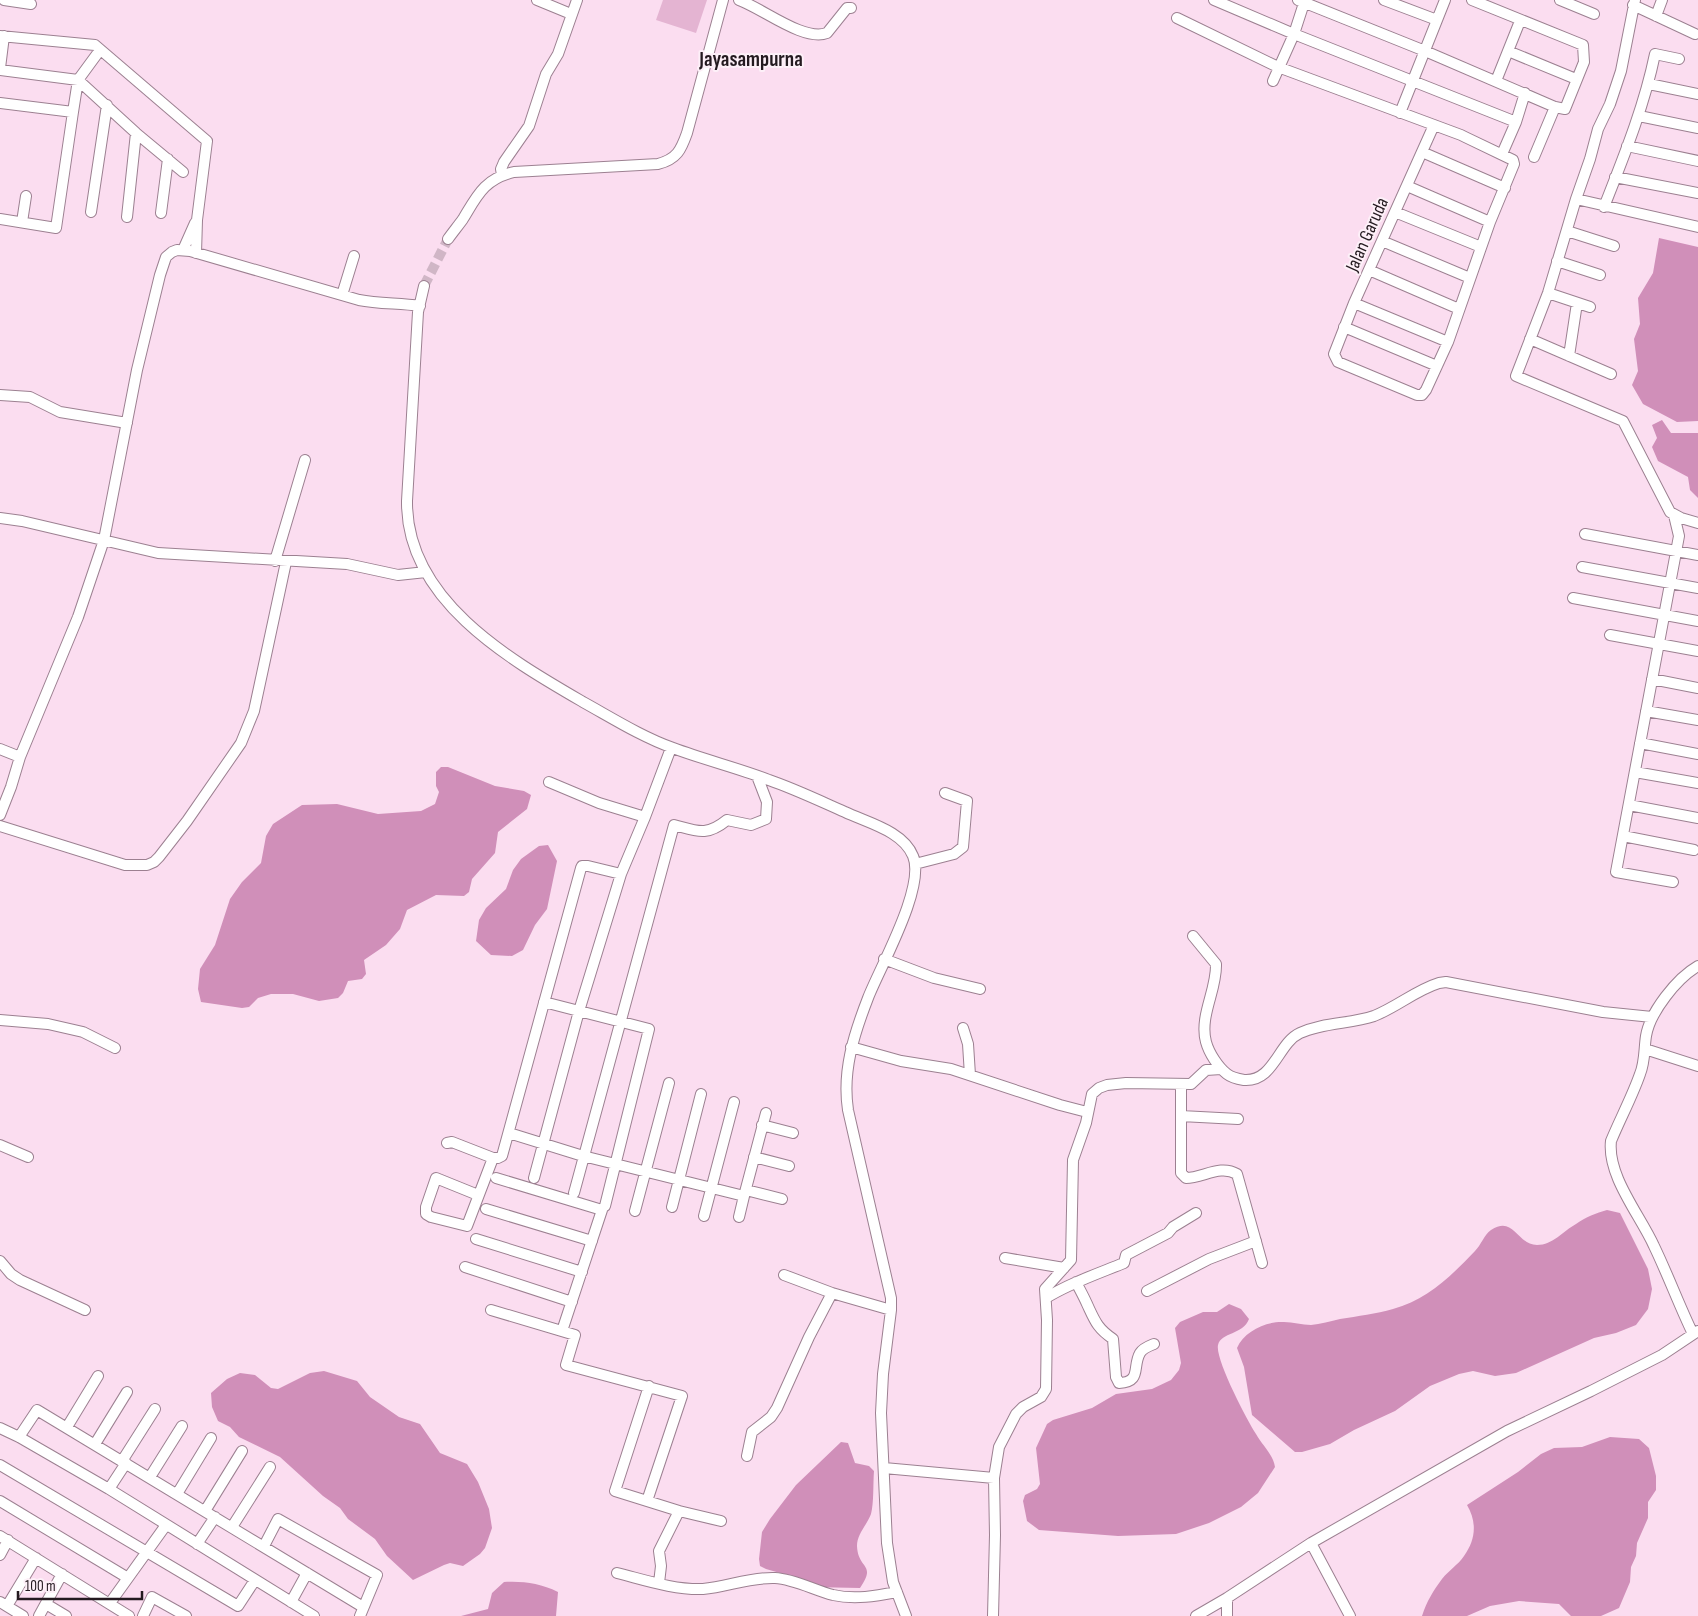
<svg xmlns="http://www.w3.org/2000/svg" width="1698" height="1616" font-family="'Sofia Sans Condensed',sans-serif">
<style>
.green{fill:#e4b4d2}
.water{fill:#d08fb9}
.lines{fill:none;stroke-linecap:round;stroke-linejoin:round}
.minor-tunnel{stroke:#d0b6c6;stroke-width:10;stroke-dasharray:10 5;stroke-linecap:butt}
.minor-casing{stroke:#9c8091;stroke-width:12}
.minor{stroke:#fff;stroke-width:10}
.labels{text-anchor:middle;stroke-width:4;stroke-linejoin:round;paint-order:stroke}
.street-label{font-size:19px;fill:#241a20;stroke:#fdf0f8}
.quarter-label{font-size:21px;font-weight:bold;fill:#241a20;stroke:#fdf0f8}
</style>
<rect width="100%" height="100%" fill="#fbddf0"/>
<path class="green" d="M663,0h44l-11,33 -40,-13z"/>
<path class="water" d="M1659,238l39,9v174l-21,1 -34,-18 -11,-19 6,-14 -4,-32 6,-15 -2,-26 15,-25z
M1662,420l9,13h27v65l-8,-8 -2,-13 -30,-16 -6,-14 5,-9 -5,-13z
M441,767h7l47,19 29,5 7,4 -4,14 -29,23 -3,21 -23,26 -3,13 -5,4 -28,-1 -29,15 -7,19 -14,16 -22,15 2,14 -4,5 -14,2 -5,12 -5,5 -19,3 -26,-7h-22l-13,4 -9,9 -7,1 -41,-6 -3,-13 2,-20 15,-24 15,-46 12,-17 19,-19 5,-27 7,-12 29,-19 35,-1 41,10 43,-3 14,-7 4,-12 -3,-6v-14z
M548,845l9,16 -10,48 -12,16 -12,25 -11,6 -21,-1 -15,-14 3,-21 7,-12 20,-19 7,-19 8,-11 18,-13z
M1607,1210l13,3 28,56 4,20 -4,20 -12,16 -20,8 -22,5 -78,35 -21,3 -22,-5 -14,3 -29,12 -35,25 -41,19 -24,14 -28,8h-7l-43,-37 -8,-48 -7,-19c7,-17 30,-27 47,-26 9,0 18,3 27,3 9,-1 20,-4 29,-6 18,-3 36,-5 53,-10 34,-9 58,-33 82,-58 6,-6 9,-16 16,-21 23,-15 25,14 46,15 16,0 26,-14 39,-21 10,-7 20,-11 31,-14z
M1229,1304l12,5 8,10c-6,16 -28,13 -31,26 -3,14 29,75 38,89 6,11 17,20 19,33l-17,26 -17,14 -32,16 -33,11 -58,2 -79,-6 -12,-9 -4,-20 2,-6 12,-6 3,-5 -4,-36 11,-24 6,-4 39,-12 24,-14 36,-5 19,-9 8,-10 2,-7 -6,-35 5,-6 23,-10h14z
M324,1371l33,10 13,16 29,20 21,7 20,29 27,11 11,18 11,27 3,19 -7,20 -5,6 -17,12 -13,-3 -6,2 -31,15 -26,-24 -12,-17 -27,-20 -8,-11 -17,-12 -43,-39 -41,-20 -9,-10 -12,-6 -6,-14 -1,-14 16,-14 13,-6 15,2 16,13 7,1 32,-16z
M1610,1437l29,2 10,9 7,28v14l-8,12v16l-11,25 -1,13 -5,11 -1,15 -11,26 -18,8h-30l-12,-12 -40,-3 -29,5 -23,10h-45c5,-15 11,-25 20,-37 7,-9 16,-14 22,-23 12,-17 13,-34 3,-51l51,-33 23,-18 13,-6 28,-1z
M841,1442l7,1 7,20 14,3 5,5c-1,12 0,32 -3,43 -4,11 -14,20 -14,32 1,24 20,17 3,42l-49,-1 -24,-12 -21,-6 -6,-3 -1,-7 3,-27 8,-13 26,-34z
M504,1582c19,-1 36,1 54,10l-2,24h-95l27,-7 4,-16z"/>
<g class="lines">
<path class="minor-tunnel" d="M424,286l24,-47"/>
<g class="minor-casing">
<path id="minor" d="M4,0l27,4
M537,0l34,14
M739,0c23,8 65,42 88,33l20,-25h4
M1214,0l80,34 222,88
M1298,0l127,51 130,56 10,2 19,-47 -1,-17 -111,-45
M1384,0l53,20
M1560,0l34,14
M1635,0l-14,71 -11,33 -12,25 -8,30 -14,40 -28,94 -32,83 107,45 47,91 11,6 17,5
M1633,5l62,29
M1656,16l6,-16
M1177,18l101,49 183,68 4,2 48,23 1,4 -24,58 -42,120 -22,48 -4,5h-5l-79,-33 -4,-8 20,-51 80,-178
M0,36l95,9 112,96 -10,79 -1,33
M1508,51l68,28
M0,68l4,-32
M0,70l78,10 58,53 47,39
M1273,81l21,-47 11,-34
M1496,81l24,-60
M1649,84l49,10
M0,103l73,9 -17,116 -56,-9
M73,112l5,-32 22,-30
M1400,113l45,-113
M1639,116l59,12
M1627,146l71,15
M1422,152l83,36
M1502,154l14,-32 9,-29
M1534,157l21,-50
M502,175l-1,-6 3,-7 25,-36 17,-52 12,-20 19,-54
M1615,177l83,16
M1407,186l83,36
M1576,199l122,28
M1604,207c20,-51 40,-100 51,-153l24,5
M91,212l16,-107
M1395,212l86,35
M161,213l7,-54
M127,217l9,-84
M22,222l4,-26
M1567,231l47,15
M448,239c5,-7 10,-13 15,-20 14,-23 21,-40 51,-47l144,-8c19,-5 23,-14 29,-31l36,-133
M1382,241l88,37
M183,250l12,-27
M1557,261l43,14
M1369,270l90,39
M424,286l-6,26 -11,189c-1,99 102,158 176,201 29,16 59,35 90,46 32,12 65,20 96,32 26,9 51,21 76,32 23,11 58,19 68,44 13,31 -33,111 -45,142 -14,36 -26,73 -20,112l43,188v12l-8,64 -2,39 6,130 6,39 13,34
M1548,293l42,14
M342,295l12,-39
M1354,303l94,39
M1344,327l93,39
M1530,339l81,35
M1569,356l8,-53
M0,395l30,2 30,15 67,11
M0,518l22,3 136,32 189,11 51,11 28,-3
M1585,534l113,21
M275,561l30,-101
M1582,567l116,21
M1573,598l125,23
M1610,635l88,16
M1652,679l46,9
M1646,711l52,9
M1640,743l58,11
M0,749l20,8
M1635,772l63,11
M549,782l50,21 46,14
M1629,805l69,13
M0,815l11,-28 9,-30 58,-140 26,-77 33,-170 23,-95 6,-18 6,-5 5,-2 13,1 169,49c20,4 40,3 61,6
M0,826l125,39h22l7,-3 5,-5 28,-36 54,-78 13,-32 32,-149
M1623,836l71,14
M915,864l39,-10 9,-7 4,-46 -22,-8
M1673,882l-57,-10 63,-336 -5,-21
M1193,936l23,28c1,26 -17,52 -10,78 3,11 12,25 21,32 5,4 11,5 17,6 30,2 34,-37 56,-47 24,-11 51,-9 74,-17 23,-9 42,-26 65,-33l7,-1 157,30 49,5
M884,959l50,19 46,11
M544,1002l105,27 -44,177
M0,1020l48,4 35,8 32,16
M963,1028l5,16 2,31
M851,1047l50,14 50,8 109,36 27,7
M1645,1049l53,17
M1181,1084v89l5,5c17,0 34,-14 51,-4l25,89
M1181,1116l57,3
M762,1125l31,8
M509,1133l74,23 161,40 -5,21
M447,1143l5,-1 41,16h5l4,-2 79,-288 1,-2h6l33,8
M0,1145l28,12
M754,1157l35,9
M496,1178l106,32 -40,121
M534,1178l45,-167 42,-137 24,-57 26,-69
M746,1190l36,9
M574,1193l100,-368c23,6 32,12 53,-5l24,5 15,-6 1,-17 -10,-26
M478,1195l-42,-17 -10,29v7l5,3 36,9 26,-68
M744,1196l22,-83
M672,1207l29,-113
M486,1209l106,32
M635,1211l34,-128
M704,1216l30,-114
M476,1239l106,33
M1005,1258l59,10
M0,1261l11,13 9,6 65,30
M465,1267l107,35
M784,1275l48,18 59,17
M1076,1282c4,8 8,15 11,22 8,17 10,24 26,35l3,38 3,6c23,-1 13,-16 21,-30 3,-5 9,-7 14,-9
M1147,1291l62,-32 47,-18
M1046,1298c24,-15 51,-24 78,-35l2,-8 42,-22 5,-6 23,-14
M491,1310l84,25 -9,30 116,31 -35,105
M1693,1334c-14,-29 -25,-59 -39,-88 -14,-31 -47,-70 -43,-105 9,-22 21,-44 29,-67 5,-12 4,-25 6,-38 4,-24 31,-58 52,-70
M649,1386l-34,105 64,20
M67,1427l31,-51
M0,1428l19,9 90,52 205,127
M19,1437l18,-27 326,197
M95,1444l32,-52
M747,1456l5,-24 19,-15 6,-9 32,-71 23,-44
M122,1461l33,-52
M0,1465l238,141 17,-26
M884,1468l110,10
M150,1477l32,-51
M109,1489l17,-26
M177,1494l34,-56
M0,1501l128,77
M205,1511l37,-60
M232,1527l38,-60
M0,1536l129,80
M1311,1543l39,73
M197,1544l18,-27
M264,1546l14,-27 99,56 -17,41
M0,1555l8,-15
M617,1573c28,7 57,17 86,16 24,-2 47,-12 72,-11 19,1 39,12 58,17 22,5 43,1 64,-3
M659,1583l2,-17 -2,-15 20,-40 42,10
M1227,1598v18
M0,1602l23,14
M291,1602l16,-29
M110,1603l56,-78
M46,1604l20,12
M7,1606l29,-48
M39,1616l23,-42
M143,1616l9,-19 34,19
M993,1616l2,-81 -1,-57 5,-31 17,-33 7,-7 18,-10 5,-8 1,-69 -2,-31 26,-29 2,-100 13,-37 6,-29 7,-6 8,-3 19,-2 65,1 15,-14 15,-1
M1196,1616l31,-18 84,-55 196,-112 84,-40 71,-36 36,-24"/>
</g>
<use href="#minor" class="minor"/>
</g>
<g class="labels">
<g class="street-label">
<text transform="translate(1366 234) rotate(-66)" y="7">Jalan Garuda</text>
</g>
<g class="quarter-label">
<text x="751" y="66">Jayasampurna</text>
</g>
</g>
<path d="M18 1591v8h124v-8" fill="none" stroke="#241a20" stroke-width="2.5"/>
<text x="25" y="1591" font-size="15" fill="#241a20" stroke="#fdf0f8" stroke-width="4" paint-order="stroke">100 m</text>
</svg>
